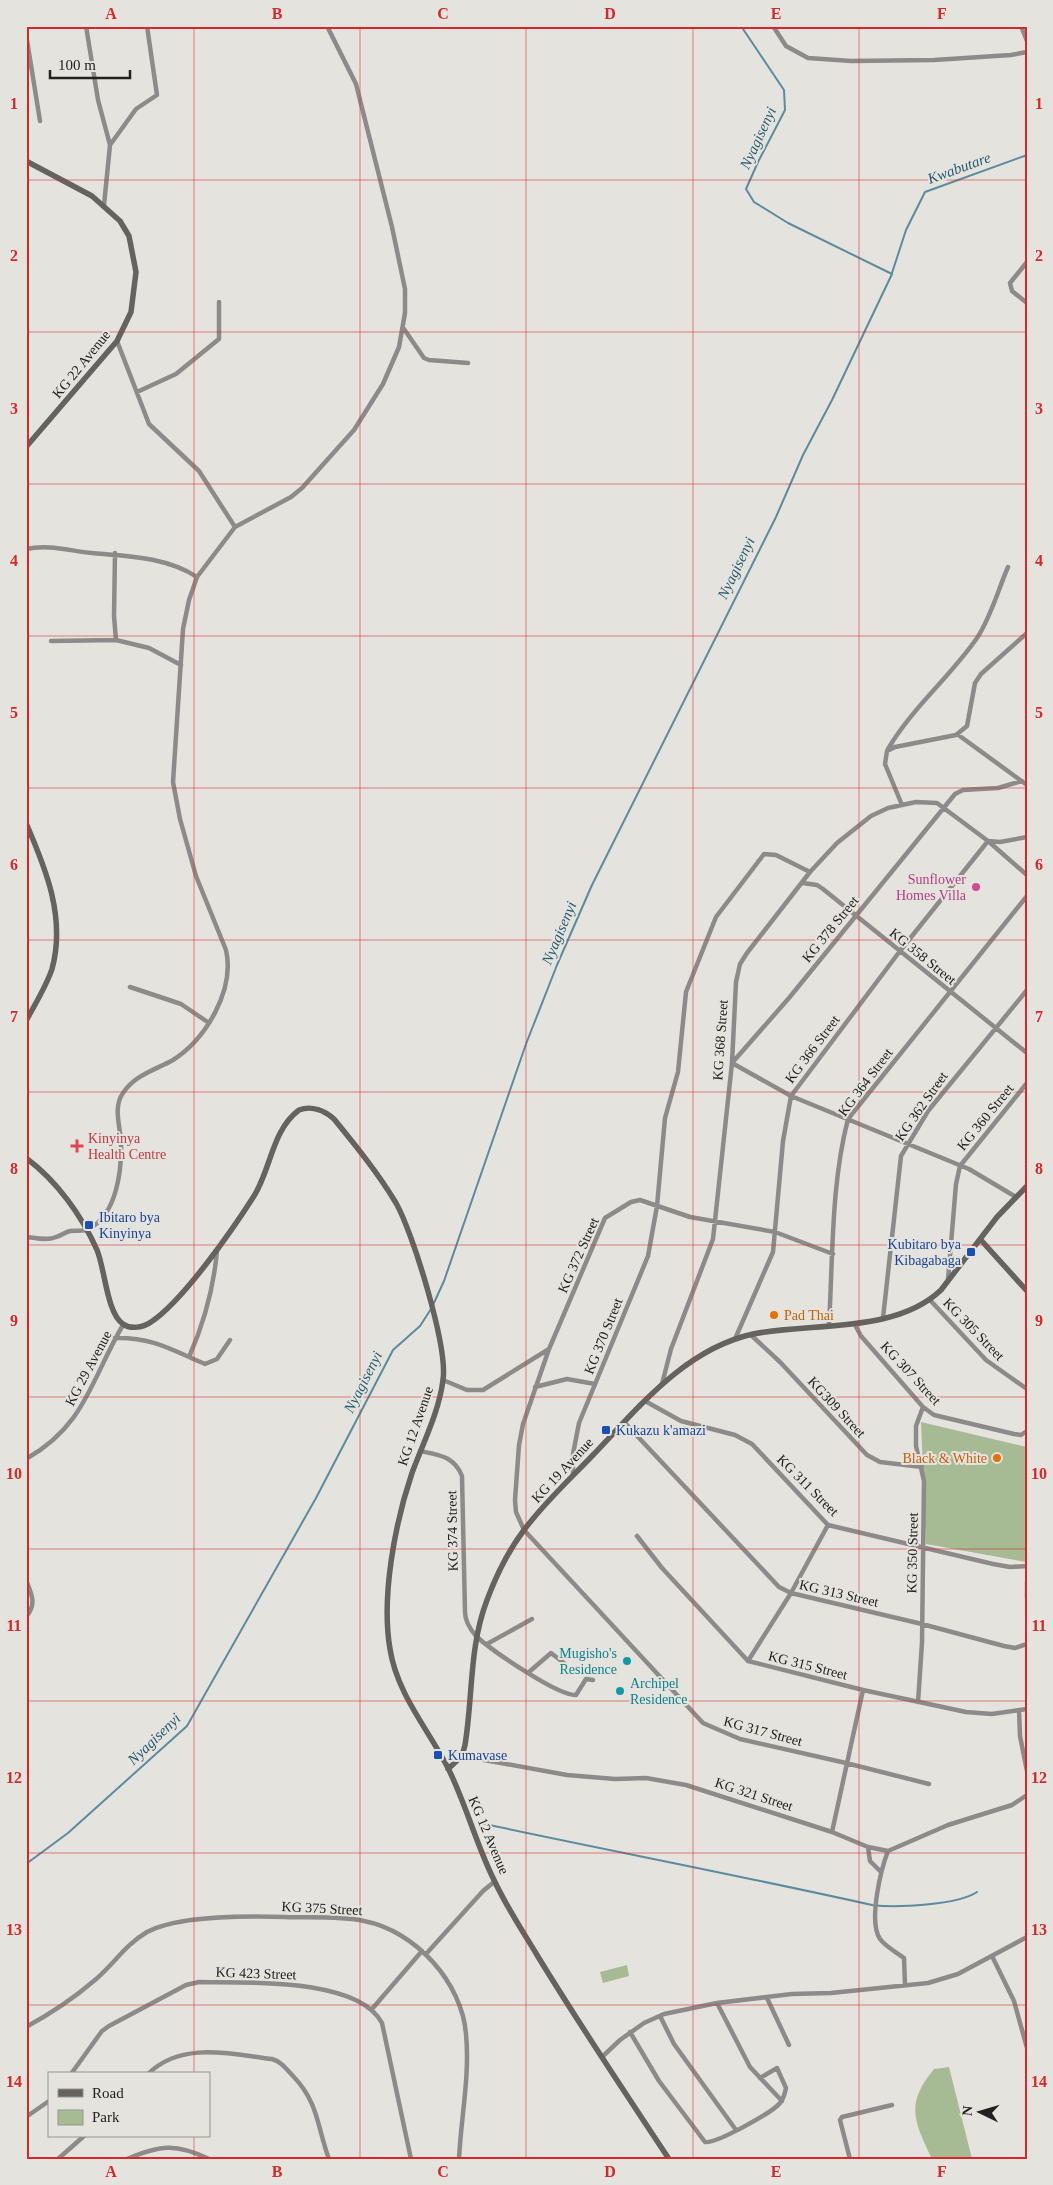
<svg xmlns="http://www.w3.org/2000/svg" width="1053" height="2185" font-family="Georgia,serif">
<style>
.green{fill:#a6bb93}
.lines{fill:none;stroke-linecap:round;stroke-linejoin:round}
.stream{stroke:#5b8b9f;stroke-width:2}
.street{stroke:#8d8b89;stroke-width:4.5}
.secondary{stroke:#65625f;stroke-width:5.5}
.grid{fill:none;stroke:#d62828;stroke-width:1;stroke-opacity:0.55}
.hotel-dot{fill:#d1479c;stroke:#e5e3dd;stroke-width:2}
.health-dot{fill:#e0444e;stroke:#e5e3dd;stroke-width:2}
.transit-dot{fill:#1a4fb4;stroke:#e5e3dd;stroke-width:2}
.food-dot{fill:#e8710a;stroke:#e5e3dd;stroke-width:2}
.culture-dot{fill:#0f9aa8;stroke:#e5e3dd;stroke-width:2}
.labels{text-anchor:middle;stroke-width:4;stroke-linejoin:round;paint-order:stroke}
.street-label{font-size:14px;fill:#22211f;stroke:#e5e3dd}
.hotel-label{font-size:14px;fill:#b23c85;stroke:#e5e3dd;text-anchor:end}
.health-label{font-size:14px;fill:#be3a42;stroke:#e5e3dd;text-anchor:start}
.transit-label{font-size:14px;fill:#164399;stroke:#e5e3dd;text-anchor:start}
.food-label{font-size:14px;fill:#c56008;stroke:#e5e3dd;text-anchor:start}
.culture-label{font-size:14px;fill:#0d838f;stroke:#e5e3dd;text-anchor:end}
.water-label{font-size:15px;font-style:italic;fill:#255c71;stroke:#e5e3dd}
.neatline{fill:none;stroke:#d62828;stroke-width:2}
.grid-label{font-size:16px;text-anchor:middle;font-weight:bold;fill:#d62828}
</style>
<rect width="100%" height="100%" fill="#e5e3dd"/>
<path class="green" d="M921,1422l106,25 -1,115 -100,-18z
M627,1965l2,11 -26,7 -3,-11z
M949,2067l23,92h-40c-18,-38 -27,-55 2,-90z"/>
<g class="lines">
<path class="stream" d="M892,273l14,-43 19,-38 102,-37
M433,1305l11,-24 82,-237 31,-79 35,-80 184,-368 27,-62 29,-55 60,-126 -104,-51 -34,-21 -8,-13 12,-27 27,-52 -1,-20 -43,-64
M480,1823c131,28 262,53 392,82 24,3 86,0 105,-13
M26,1864l42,-31 119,-107 129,-228 77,-148 27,-24 11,-17"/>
<path class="street" d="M86,26l12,74 12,45 -6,60
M773,26l13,20 22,12 43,3 83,-1 77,-5 16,-3
M1021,26l6,15
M26,34l14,87
M110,145l26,-36 21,-14 -10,-69
M1027,262l-17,21 2,8 15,12
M404,329l20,29 5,2 39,3
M117,341l32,83 50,47 36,56
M137,392l39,-18 43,-35v-37
M26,549c23,-5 44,2 66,4 35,3 75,4 105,24
M115,553l-1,63 2,24
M51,641l65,-1 33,8 32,17
M957,734l70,51
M888,749c24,-41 62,-72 89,-111 14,-21 21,-48 31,-71
M902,805l-17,-41 2,-13 8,-4 61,-12 11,-9 8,-43 6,-9 46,-41
M803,883l14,2 6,4 204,164
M130,987l51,17 28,19
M1016,1197l-47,-28 -178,-73 -59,-33 57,-65 166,-204 8,-4 35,-2 24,-7
M26,1237c10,1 21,4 30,0 5,-1 9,-5 14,-6 6,-1 13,1 19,-2 28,-15 33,-59 32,-88 -1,-15 -8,-34 2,-48 12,-18 32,-23 50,-33 33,-21 62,-70 53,-110l-30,-74 -16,-57 -7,-37 10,-153 6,-29 8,-23 38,-50 56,-30 11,-9 52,-58 29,-46 16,-37 6,-34v-24l-13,-62 -36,-143 -29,-58
M833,1254l-58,-22 -85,-15 -50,-17 -9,2 -26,16 -56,131 -26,75 -4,21 -4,55 1,12 8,18 179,193 37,16 106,24 83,21
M948,1280l8,-96 4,-18 67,-83
M930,1300l56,60 41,29
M883,1318l18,-162 27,-45 99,-121
M854,1323l7,13 62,71 11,8 80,19 7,1 6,-4
M829,1324c4,-67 2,-140 19,-205l179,-223
M751,1335l29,27 87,93 13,7 42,5
M115,1338c37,-1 57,12 90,26l12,-5 13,-19
M735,1339l38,-87 10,-111 8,-45 109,-145 88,-110 12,1 27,-5
M189,1357c15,-34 25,-70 28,-107
M443,1380l24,10h16l66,-41
M662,1384l9,-35 42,-110 19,-176 4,-81 4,-18 7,-11 63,-81 27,-29 34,-27 17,-8 28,-6 21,1 51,38 39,34
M535,1387l32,-8 28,5
M645,1401l36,20 54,14 17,9 76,81 165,39 17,3 17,-1
M624,1422l155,165 12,6 131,31 82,22 11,2 12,-4
M420,1451c19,4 34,5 42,25l3,136c0,9 5,17 11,24 15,14 82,60 100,59l10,-16 7,1
M26,1459c60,-34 65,-80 97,-134
M573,1475v-21l6,-31 69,-167 9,-50 8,-88 13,-46 8,-80 30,-75 48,-63 12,1 34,17
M637,1536l25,32 86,93 115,29 103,22 26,2 35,-5
M26,1580c6,15 11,24 0,37
M1027,1582v16
M487,1644l45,-25
M748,1661l43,-68 37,-68
M529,1672l22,-19 13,10
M918,1702l4,-59 2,-162 -8,-35v-20l7,-19
M1019,1710l1,26 7,35
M462,1756l105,19 48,4 31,-1 40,7 146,47 36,15 20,4 60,-26 64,-20 15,-10
M832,1832l31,-142
M868,1847l2,14 10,10
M888,1851c-7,18 -20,70 -8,88 5,7 17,14 24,19l1,27
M426,1954l57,-63 11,-9
M992,1956l22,45 13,47
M767,1998l22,47
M717,2003l33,64 32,34
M372,2009l50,-58
M660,2016l14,28 62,86
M26,2027c24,-13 48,-29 69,-47 19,-16 30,-35 52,-48 32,-17 101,-16 138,-15 26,1 54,-1 79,4 52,10 98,62 102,113 4,42 -5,83 -7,125
M630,2032l29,49 46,61c11,2 68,-30 75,-39 4,-5 5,-10 6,-15l-9,-20 -17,10
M602,2057l18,-17 24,-17 20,-9 53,-11 75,-9 39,-1 97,-10 30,-9 69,-37
M71,2074l31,-43 7,-5 77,-41 13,-3c45,1 159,-5 183,41l29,136
M148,2074c33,-33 83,-20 124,-15 10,3 14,10 21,17 26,27 24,51 36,83
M26,2117l23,-16
M58,2159l26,-23
M127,2159c33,-14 49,-16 82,0
M850,2159l-10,-39 2,-3 50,-12"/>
<path class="secondary" d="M26,161l66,35 28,25 9,15 7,36 -5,40 -14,29 -91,106
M26,823c20,46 40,95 26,146 -6,18 -17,35 -26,52
M26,1158c31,23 56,58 71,92 8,19 10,64 26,74 8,6 21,3 28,-2 32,-21 82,-93 103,-126 17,-27 18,-66 45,-86 13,-5 26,1 35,9 22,27 44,54 62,84 17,30 52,144 47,177 -4,32 -20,63 -31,93 -17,50 -31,124 -22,176 7,45 38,80 58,119 18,36 28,76 46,112 12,26 28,50 43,75 42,69 87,136 132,204
M980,1239l47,52
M448,1769l14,-13 3,-11c8,-49 4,-98 22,-145 9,-24 21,-49 37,-70 20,-27 46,-51 69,-75 46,-48 92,-106 160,-121 59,-12 142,0 188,-44l56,-73 30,-31"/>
</g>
<path class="grid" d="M194,26v2048M360,26v2133M526,26v2133M693,26v2133M859,26v2133M26,180h1001M26,332h1001M26,484h1001M26,636h1001M26,788h1001M26,940h1001M26,1092h1001M26,1245h1001M26,1397h1001M26,1549h1001M26,1701h1001M26,1853h1001M26,2005h1001M194,2136v23"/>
<circle class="hotel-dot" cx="976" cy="887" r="5"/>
<path class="health-dot" d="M74.5 1138.5h5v5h5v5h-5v5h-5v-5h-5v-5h5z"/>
<g class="transit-dot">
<rect x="84" y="1220" width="10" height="10" rx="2.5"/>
<rect x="966" y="1247" width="10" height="10" rx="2.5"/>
<rect x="601" y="1425" width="10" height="10" rx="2.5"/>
<rect x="433" y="1750" width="10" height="10" rx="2.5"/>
</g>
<g class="food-dot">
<circle cx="774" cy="1315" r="5"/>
<circle cx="997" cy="1458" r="5"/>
</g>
<g class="culture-dot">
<circle cx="627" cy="1661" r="5"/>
<circle cx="620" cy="1691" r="5"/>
</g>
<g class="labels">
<g class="street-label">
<text transform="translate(81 364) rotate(-51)" y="5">KG 22 Avenue</text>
<text transform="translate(830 929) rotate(-51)" y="5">KG 378 Street</text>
<text transform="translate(923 956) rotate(39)" y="5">KG 358 Street</text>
<text transform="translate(720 1040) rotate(-86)" y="5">KG 368 Street</text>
<text transform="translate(812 1049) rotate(-53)" y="5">KG 366 Street</text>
<text transform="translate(865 1082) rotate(-53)" y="5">KG 364 Street</text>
<text transform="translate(921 1106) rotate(-55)" y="5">KG 362 Street</text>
<text transform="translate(985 1117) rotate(-51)" y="5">KG 360 Street</text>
<text transform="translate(578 1255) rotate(-66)" y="5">KG 372 Street</text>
<text transform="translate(974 1329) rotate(46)" y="5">KG 305 Street</text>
<text transform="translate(603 1336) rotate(-68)" y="5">KG 370 Street</text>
<text transform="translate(88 1368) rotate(-62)" y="5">KG 29 Avenue</text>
<text transform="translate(911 1373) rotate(47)" y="5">KG 307 Street</text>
<text transform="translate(837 1407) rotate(47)" y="5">KG309 Street</text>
<text transform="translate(415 1426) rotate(-71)" y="5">KG 12 Avenue</text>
<text transform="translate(562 1470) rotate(-47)" y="5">KG 19 Avenue</text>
<text transform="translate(808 1485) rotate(45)" y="5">KG 311 Street</text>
<text transform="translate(452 1531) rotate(-91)" y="5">KG 374 Street</text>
<text transform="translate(912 1553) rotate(-89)" y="5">KG 350 Street</text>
<text transform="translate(839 1593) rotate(13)" y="5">KG 313 Street</text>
<text transform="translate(808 1665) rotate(14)" y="5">KG 315 Street</text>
<text transform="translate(763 1731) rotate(15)" y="5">KG 317 Street</text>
<text transform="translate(754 1794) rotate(18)" y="5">KG 321 Street</text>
<text transform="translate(489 1835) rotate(67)" y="5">KG 12 Avenue</text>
<text transform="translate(322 1908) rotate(3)" y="5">KG 375 Street</text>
<text transform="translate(256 1973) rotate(2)" y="5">KG 423 Street</text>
</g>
<g class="hotel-label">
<text x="966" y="884">Sunflower<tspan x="966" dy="16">Homes Villa</tspan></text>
</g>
<g class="health-label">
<text x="88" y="1143">Kinyinya<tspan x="88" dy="16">Health Centre</tspan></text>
</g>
<g class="transit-label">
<text x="99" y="1222">Ibitaro bya<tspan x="99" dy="16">Kinyinya</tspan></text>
<text x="961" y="1249" text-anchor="end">Kubitaro bya<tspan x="961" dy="16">Kibagabaga</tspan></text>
<text x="616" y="1435">Kukazu k'amazi</text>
<text x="448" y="1760">Kumavase</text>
</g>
<g class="food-label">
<text x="784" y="1320">Pad Thai</text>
<text x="987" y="1463" text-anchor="end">Black &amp; White</text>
</g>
<g class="culture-label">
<text x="617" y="1658">Mugisho's<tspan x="617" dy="16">Residence</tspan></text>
<text x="630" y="1688" text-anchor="start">Archipel<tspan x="630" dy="16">Residence</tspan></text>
</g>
<g class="water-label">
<text transform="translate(758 138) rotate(-65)" y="5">Nyagisenyi</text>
<text transform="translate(959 168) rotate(-20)" y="5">Kwabutare</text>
<text transform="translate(736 568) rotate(-64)" y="5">Nyagisenyi</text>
<text transform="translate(559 933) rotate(-67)" y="5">Nyagisenyi</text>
<text transform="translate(363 1382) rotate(-63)" y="5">Nyagisenyi</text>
<text transform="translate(154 1739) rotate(-44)" y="5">Nyagisenyi</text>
</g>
</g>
<rect width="1053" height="2185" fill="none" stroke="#e5e3dd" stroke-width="55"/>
<rect x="48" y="2072" width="162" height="65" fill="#e5e3dd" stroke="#979591"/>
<rect x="58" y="2089" width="25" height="8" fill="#65625f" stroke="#979591"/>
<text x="92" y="2098" font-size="15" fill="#22211f">Road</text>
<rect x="58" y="2110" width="25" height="15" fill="#a6bb93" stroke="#979591"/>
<text x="92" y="2122" font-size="15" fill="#22211f">Park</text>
<g transform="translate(980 2112) rotate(275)" stroke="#e5e3dd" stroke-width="4" paint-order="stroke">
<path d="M0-4L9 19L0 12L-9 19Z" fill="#22211f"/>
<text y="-8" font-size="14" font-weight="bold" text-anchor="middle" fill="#22211f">N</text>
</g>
<path d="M50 70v8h80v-8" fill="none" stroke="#22211f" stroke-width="2.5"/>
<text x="58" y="70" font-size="15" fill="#22211f" stroke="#e5e3dd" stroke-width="4" paint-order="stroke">100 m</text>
<rect x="28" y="28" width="998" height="2130" class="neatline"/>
<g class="grid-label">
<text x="111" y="19">A</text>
<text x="277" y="19">B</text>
<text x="443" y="19">C</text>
<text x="610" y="19">D</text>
<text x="776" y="19">E</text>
<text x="942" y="19">F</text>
<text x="14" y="109">1</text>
<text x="1039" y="109">1</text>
<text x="14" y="261">2</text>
<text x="1039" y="261">2</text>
<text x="14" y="414">3</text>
<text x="1039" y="414">3</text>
<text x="14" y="566">4</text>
<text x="1039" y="566">4</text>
<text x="14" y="718">5</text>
<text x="1039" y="718">5</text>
<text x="14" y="870">6</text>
<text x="1039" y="870">6</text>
<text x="14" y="1022">7</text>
<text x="1039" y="1022">7</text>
<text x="14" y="1174">8</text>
<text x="1039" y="1174">8</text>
<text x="14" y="1326">9</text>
<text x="1039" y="1326">9</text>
<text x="14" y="1479">10</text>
<text x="1039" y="1479">10</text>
<text x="14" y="1631">11</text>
<text x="1039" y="1631">11</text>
<text x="14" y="1783">12</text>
<text x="1039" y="1783">12</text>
<text x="14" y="1935">13</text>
<text x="1039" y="1935">13</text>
<text x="14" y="2087">14</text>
<text x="1039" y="2087">14</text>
<text x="111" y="2177">A</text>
<text x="277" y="2177">B</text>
<text x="443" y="2177">C</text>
<text x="610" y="2177">D</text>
<text x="776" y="2177">E</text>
<text x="942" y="2177">F</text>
</g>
</svg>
